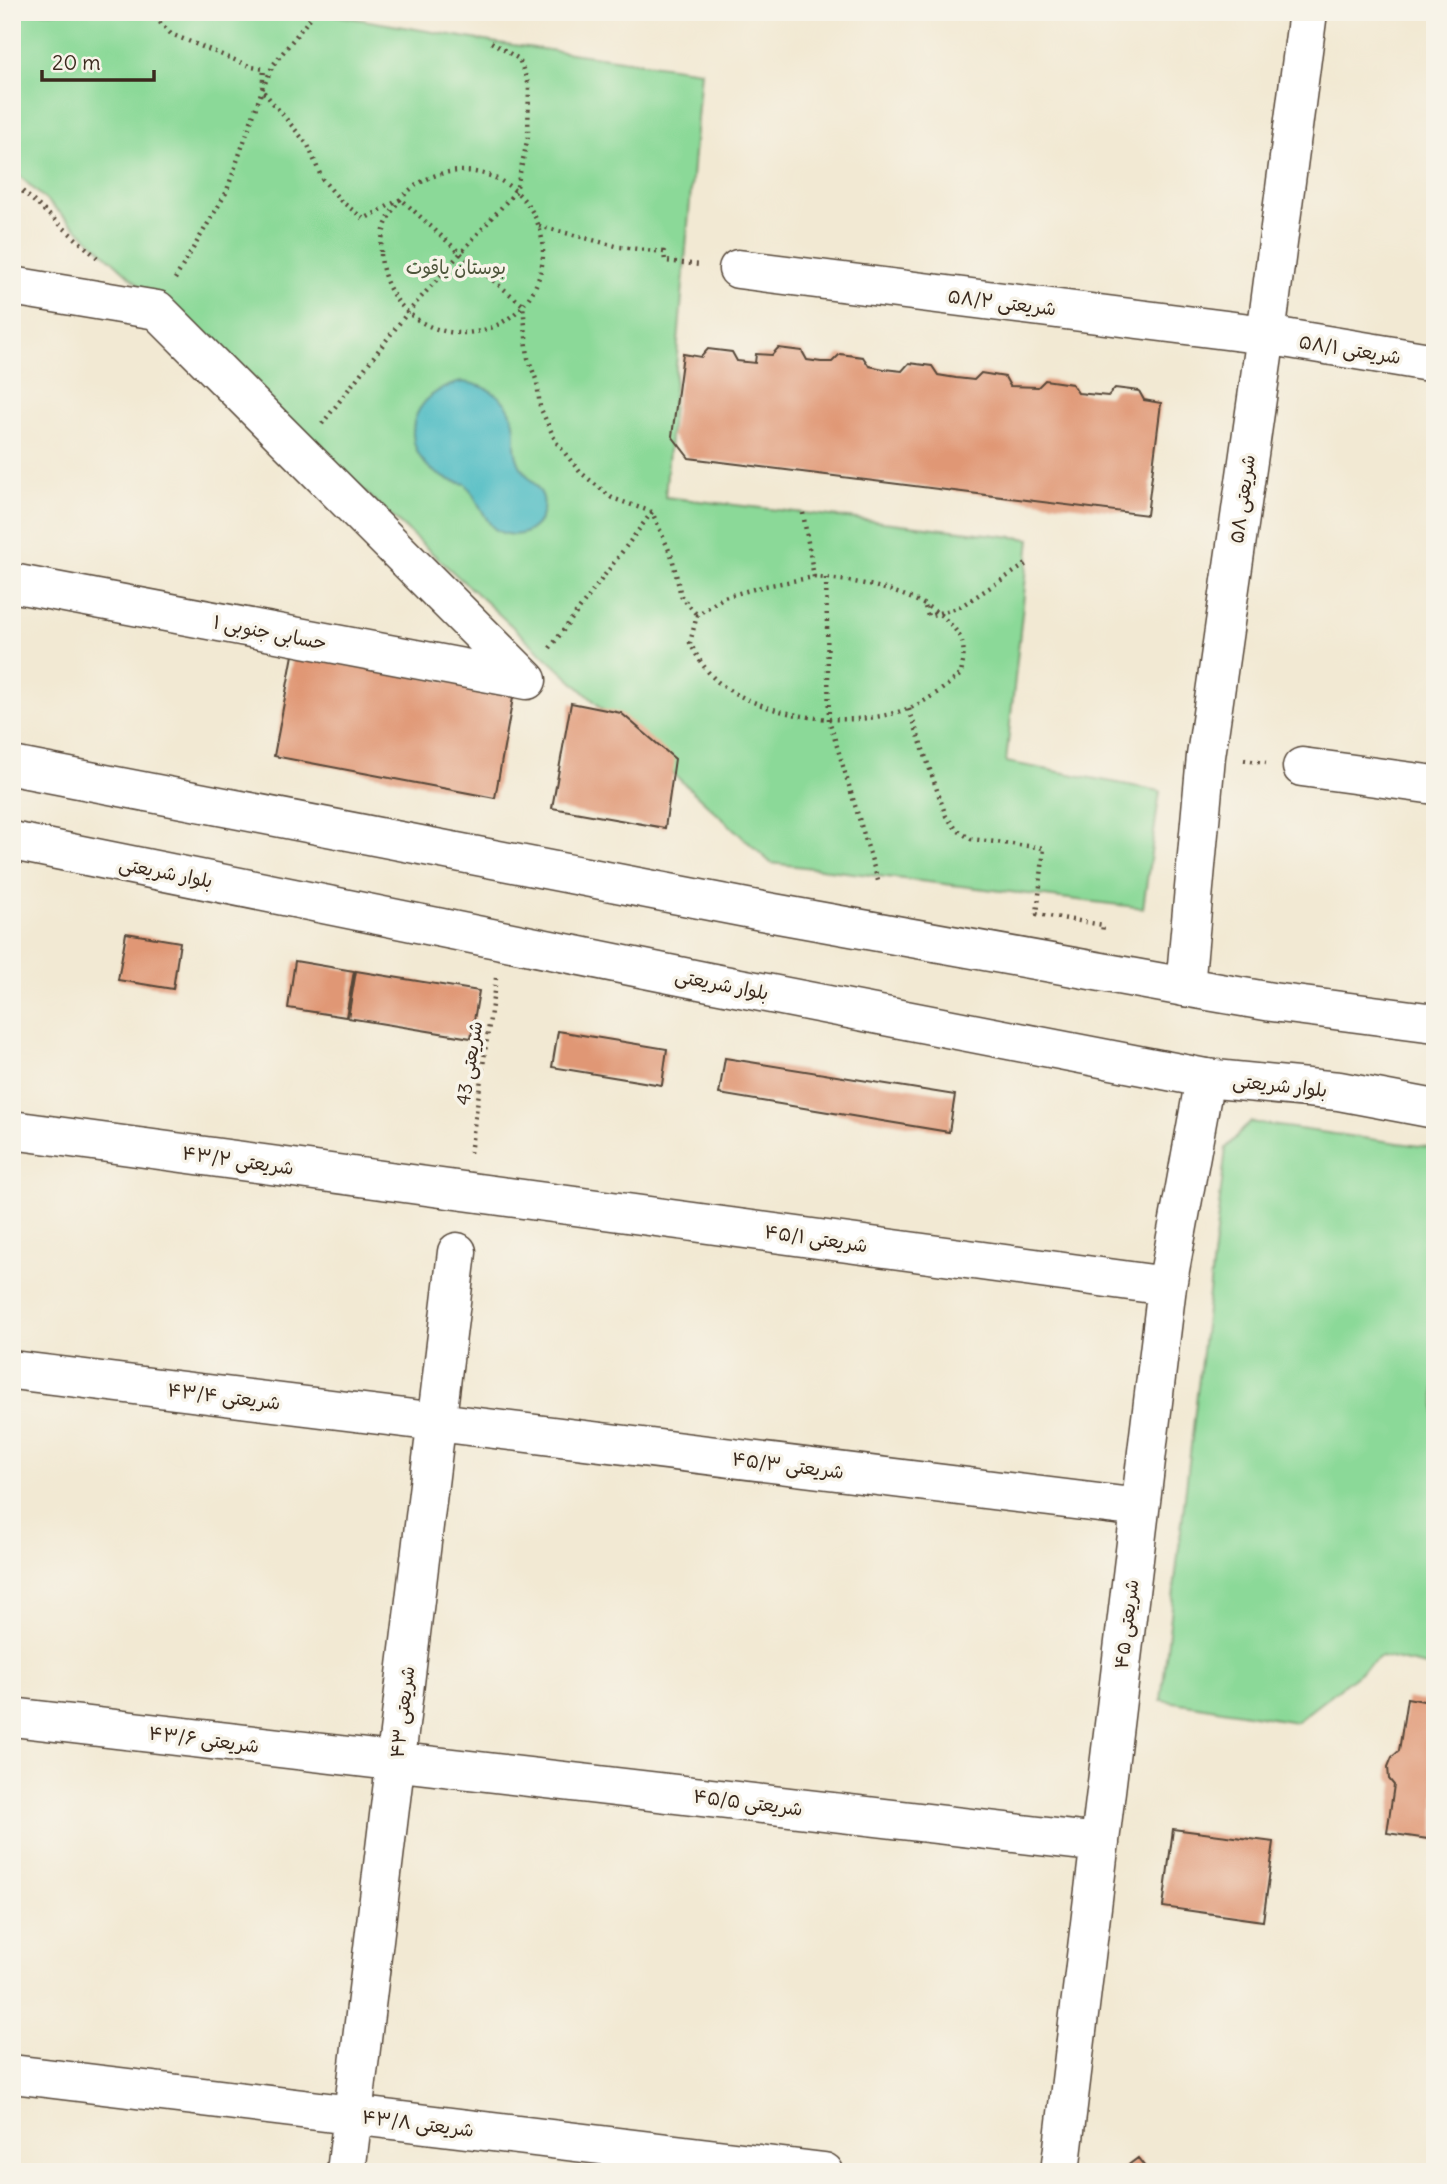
<svg xmlns="http://www.w3.org/2000/svg" width="1447" height="2184" font-family="Delius,'Playpen Sans Arabic',sans-serif">
<style>
.green{fill:#8bd998;stroke:#63825b;stroke-width:2}
.water{fill:#4cbbc3;stroke:#447270;stroke-width:2}
.building{fill:#e09775}
.lines{fill:none;stroke-linecap:round;stroke-linejoin:round}
.minor-casing{stroke:#564739;stroke-width:41}
.major-casing{stroke:#564739;stroke-width:41}
.path{stroke:#564739;stroke-width:4.5;stroke-dasharray:2 5;stroke-linecap:butt}
.minor{stroke:#fff;stroke-width:38}
.major{stroke:#fff;stroke-width:38}
.labels{text-anchor:middle;stroke-width:7;stroke-linejoin:round;paint-order:stroke}
.park-label{font-size:19px;fill:#4f563c;stroke:#f7f3e8}
.street-label{font-size:19px;fill:#3b2a1e;stroke:#f7f3e8}
</style>
<rect width="100%" height="100%" fill="#f7f3e8"/>
<filter id="ink" filterUnits="userSpaceOnUse"><feTurbulence type="fractalNoise" baseFrequency=".0143" numOctaves="2"/><feDisplacementMap in="SourceGraphic" scale="14" xChannelSelector="R" yChannelSelector="G"/><feConvolveMatrix kernelMatrix="1 2 1 2 8 2 1 2 1" color-interpolation-filters="sRGB"/></filter>
<filter id="wash" filterUnits="userSpaceOnUse"><feTurbulence type="fractalNoise" baseFrequency=".00686" numOctaves="4" result="noise"/><feDisplacementMap in="SourceGraphic" scale="28" xChannelSelector="R" yChannelSelector="G"/><feGaussianBlur stdDeviation="1.57" result="paint"/><feColorMatrix in="noise" values="0 0 0 0 0 0 0 0 0 0 0 0 0 0 0 0 0 1.4 0 .05"/><feComposite in="paint" operator="in"/></filter>
<g filter="url(#wash)">
<rect width="100%" height="100%" fill="#f2e9d3"/>
<path class="green" d="M12,12h305l174,30 210,29 -36,426 365,42 -24,223 154,29 -17,117 -372,-45 -759,-694z
M1250,1122l185,26v520l-54,-12 -85,66 -135,-22 65,-552z"/>
<path class="water" d="M462,382c28,3 52,19 53,50 0,11 -1,20 4,31 6,14 20,21 24,35 2,10 -1,22 -9,29 -13,12 -37,10 -46,-6 -8,-13 -13,-25 -22,-37 -68,-10 -72,-88 -4,-102z"/>
<g id="blocks">
<path class="building" d="M778,348l24,3 5,9 14,2h11l8,-8 23,3 6,9 15,3 18,2 7,-8 23,3 6,9 18,3 18,2 7,-7 24,4 5,9 28,1 7,-7 27,4 6,9 30,3 7,-8 24,3 5,9 17,3 -14,112 -458,-57 -17,-22 11,-82 18,3 7,-8 24,3 5,9 18,2 1,-9 16,1z
M293,655l221,37 -19,106 -221,-42z
M571,703l50,10 54,46 -10,69 -113,-20z
M126,933l54,9 -7,47 -55,-9z
M295,961l59,10 -8,46 -58,-9z
M356,971l123,20 -8,47 -123,-20z
M558,1031l109,18 -5,36 -110,-18z
M725,1058l230,37 -6,37 -230,-38z
M1407,1698l28,5v137l-48,-7 7,-48 -5,-6 -1,-12 4,-10 7,-6z
M1173,1829l101,13 -11,79 -100,-14z
M1138,2158l11,14h-30z"/>
</g>
</g>
<g filter="url(#ink)">
<use href="#blocks" fill-opacity="0" stroke="#564739" stroke-width="2"/>
<g class="lines">
<g class="minor-casing">
<path id="minor" d="M738,269l528,66 169,28
M12,286l145,24 370,370
M12,583l515,97
M1302,767l133,18
M1185,987l21,-231 60,-421 42,-323
M12,1130l1155,156
M12,1370l1128,138
M12,1717l1088,126
M12,2074l812,98
M346,2172l111,-920
M1060,2172l107,-886 38,-208"/>
</g>
<g class="major-casing">
<path id="major" d="M12,766l750,145 423,76 87,15 163,21
M12,841l697,141 496,96 134,13 96,18"/>
</g>
<path class="path" d="M150,12l21,22 81,33 12,2 -2,21 46,55 14,34 19,22 23,18 37,-20 59,54 63,52 5,53 9,24 3,25 16,35 24,30 32,26 40,14 20,45 9,39 16,19
M381 252a81 81 0 1 1 162 0a81 81 0 1 1-162 0Z
M12,182l89,79
M539,226l81,21 44,5 1,9 36,4
M175,279l51,-86 36,-103 11,-25 42,-53
M322,424l86,-112 108,-121 12,-54 1,-52 -10,-26 -28,-17
M803,513l11,64
M814,577c44,3 122,17 146,60 6,11 3,25 1,37 -16,13 -34,28 -54,35 -54,20 -132,10 -181,-21 -17,-11 -27,-28 -36,-45l7,-28 27,-18 41,-11z
M826,578l3,142 50,164
M925,607l3,9 30,-8 70,-45
M550,648l102,-136
M909,709l37,107 11,14 14,9 73,9 -7,66 66,11 -1,9
M1244,760l22,3
M470,1153l26,-175"/>
<use href="#minor" class="minor"/>
<use href="#major" class="major"/>
</g>
</g>
<g class="labels">
<g class="park-label">
<text x="456" y="274">بوستان یاقوت</text>
</g>
<g class="street-label">
<text transform="translate(1002 302) rotate(7)" y="7">شریعتی ۵۸/۲</text>
<text transform="translate(1350 349) rotate(9)" y="7">شریعتی ۵۸/۱</text>
<text transform="translate(1242 499) rotate(-82)" y="7">شریعتی ۵۸</text>
<text transform="translate(270 632) rotate(11)" y="7">حسابی جنوبی ۱</text>
<text transform="translate(166 872) rotate(11)" y="7">بلوار شریعتی</text>
<text transform="translate(722 984) rotate(11)" y="7">بلوار شریعتی</text>
<text transform="translate(469 1063) rotate(-81)" y="7">شریعتی 43</text>
<text transform="translate(1280 1085) rotate(6)" y="7">بلوار شریعتی</text>
<text transform="translate(238 1160) rotate(8)" y="7">شریعتی ۴۳/۲</text>
<text transform="translate(816 1238) rotate(8)" y="7">شریعتی ۴۵/۱</text>
<text transform="translate(224 1396) rotate(7)" y="7">شریعتی ۴۳/۴</text>
<text transform="translate(788 1465) rotate(7)" y="7">شریعتی ۴۵/۳</text>
<text transform="translate(1126 1624) rotate(-83)" y="7">شریعتی ۴۵</text>
<text transform="translate(402 1712) rotate(-83)" y="7">شریعتی ۴۳</text>
<text transform="translate(204 1739) rotate(7)" y="7">شریعتی ۴۳/۶</text>
<text transform="translate(748 1802) rotate(7)" y="7">شریعتی ۴۵/۵</text>
<text transform="translate(418 2123) rotate(7)" y="7">شریعتی ۴۳/۸</text>
</g>
</g>
<rect width="1447" height="2184" fill="none" stroke="#f7f3e8" stroke-width="42"/>
<path d="M42 70v10h112v-10" fill="none" stroke="#3b2a1e" stroke-width="3.5"/>
<text x="52" y="70" font-size="21" fill="#3b2a1e" stroke="#f7f3e8" stroke-width="5" paint-order="stroke">20 m</text>
</svg>
